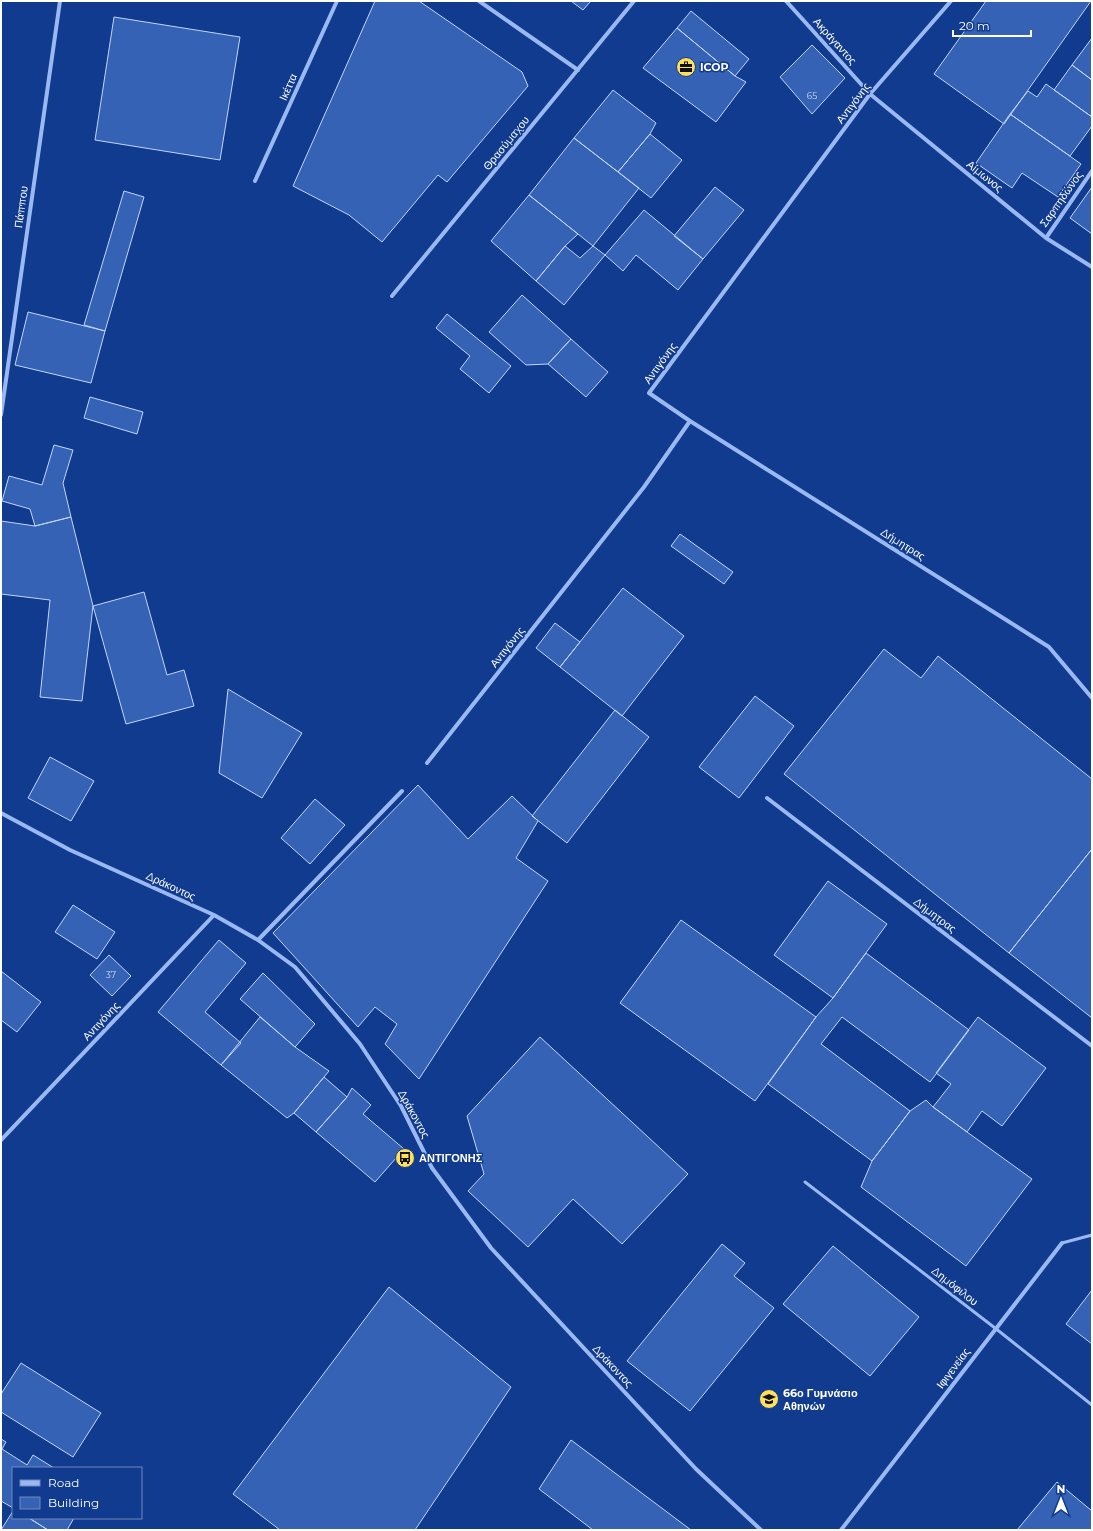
<svg xmlns="http://www.w3.org/2000/svg" width="1093" height="1531" font-family="Montserrat,sans-serif">
<style>
.building{fill:#3562b5;stroke:#c1d6fd}
.lines{fill:none;stroke-linecap:round;stroke-linejoin:round}
.lane{stroke:#9ab9f2;stroke-width:3}
.street{stroke:#9ab9f2;stroke-width:4}
.labels{text-anchor:middle;stroke-width:3;stroke-linejoin:round;paint-order:stroke}
.number-label{font-size:9px;fill:#ccd8ec}
.street-label{font-size:11px;fill:#fff;stroke:#113b8e}
.poi-label{font-size:11px;font-weight:bold;fill:#fff;stroke:#113b8e;text-anchor:start}
</style>
<rect width="100%" height="100%" fill="#113b8e"/>
<path class="building" d="M375,1h44l103,71 6,14 -81,96 -9,-7 -56,67 -33,-27 -56,-29z
M571,1h20l-8,9z
M986,1h105l-87,123 -70,-50z
M691,11l58,48 -14,17 -58,-48z
M114,17l126,20 -20,123 -125,-20z
M677,28l58,48 11,6 -30,40 -73,-54z
M1092,38v42l-20,-15z
M812,45l33,33 -33,36 -32,-37z
M1072,65l20,15v37l-38,-27z
M1046,84l46,33v9l-22,30 -60,-42 18,-23 9,6z
M613,90l43,33 -6,11 -32,38 -44,-34z
M1010,114l71,50 -23,33 -36,-24 -10,15 -36,-25z
M650,134l32,26 -31,38 -33,-26z
M574,138l65,50 -46,58 -64,-51z
M715,187l29,23 -41,49 -29,-23z
M1092,187v47l-22,-16z
M124,191l20,6 -39,134 -21,-6z
M529,195l49,39 -13,12 -29,35 -45,-40z
M644,210l59,49 -25,31 -42,-35 -13,16 -18,-16z
M565,246l15,12 13,-12 12,9 -41,50 -28,-24z
M522,295l49,44 -23,25 -22,1 -37,-33z
M28,312l77,19 -14,52 -76,-18z
M447,314l64,52 -22,27 -29,-24 10,-13 -34,-28z
M571,339l37,33 -22,25 -38,-33z
M90,397l53,15 -6,22 -53,-16z
M54,445l19,5 -10,33 8,34 -36,9 -5,-17 -28,-8 7,-25 33,9z
M71,517l22,89 -11,95 -42,-4 10,-97 -49,-6v-73l34,5z
M680,534l53,38 -9,12 -53,-38z
M623,588l61,48 -62,80 -62,-49z
M144,592l23,83 17,-5 10,36 -68,18 -33,-118z
M555,623l25,19 -20,25 -24,-19z
M884,649l37,29 17,-22 154,123v70l-83,104 -225,-179z
M228,689l74,44 -40,65 -43,-25z
M755,696l39,30 -55,72 -40,-31z
M615,710l34,27 -82,106 -35,-27z
M50,757l44,24 -23,40 -43,-23z
M418,785l50,54 44,-43 26,25 -22,37 32,23 -129,198 -34,-35 12,-20 -22,-17 -17,20 -85,-94z
M315,799l30,26 -35,39 -29,-26z
M1092,849v169l-83,-65z
M828,881l59,43 -54,74 -59,-43z
M73,905l42,27 -18,27 -42,-27z
M681,920l135,97 -61,84 -135,-98z
M219,940l27,23 -41,49 36,31 -20,22 -63,-53z
M866,953l103,77 -39,52 -88,-65 -21,27 89,67 -38,50 -104,-77 48,-67 17,-19z
M109,955l22,21 -19,20 -22,-21z
M1,971l40,31 -24,30 -16,-12z
M263,973l52,51 -20,23 -55,-48z
M260,1017l35,30 34,24 -35,42 -7,5 -66,-53z
M978,1017l68,51 -44,58 -20,-15 -15,21 -34,-25 18,-23 -15,-11z
M540,1037l148,137 -66,70 -49,-45 -45,48 -60,-56 16,-17 -17,-58z
M324,1077l23,20 -31,35 -22,-19z
M352,1088l19,17 -8,9 41,35 -29,33 -59,-50 31,-35z
M926,1100l7,7 34,25 65,47 -66,87 -105,-79 11,-26 38,-50z
M722,1244l23,19 -11,13 40,32 -84,103 -63,-50z
M833,1246l86,71 -49,59 -87,-72z
M389,1287l122,100 -96,143h-135l-47,-36z
M1092,1290v54l-26,-20z
M21,1363l80,50 -28,44 -72,-45v-18z
M1,1439l5,3 -4,7 25,16 6,-10 21,13h-41v40l-12,-7z
M571,1440l120,90h-98l-54,-41z
M1057,1482l35,29v19h-75z
M13,1511v7h16l19,12h-47z
M29,1518h45l-7,12h-19z"/>
<g class="lines">
<path class="lane" d="M805,1182l190,146 97,77
M1062,1243l30,-8"/>
<path class="street" d="M479,1l99,69
M786,1l84,93 176,144 46,29
M255,181l82,-180
M1046,238l46,-67
M392,296l242,-295
M1,415l59,-414
M690,421l359,226 43,51
M427,763l217,-276 46,-66 -41,-28 221,-299 81,-93
M767,798l325,248
M1,813l69,37 144,65 44,25 37,27 65,77 41,62 31,62 59,80 205,221 65,61
M258,940l144,-149
M1,1140l213,-225
M841,1530l221,-287"/>
</g>
<defs>
<g id="office-disc" transform="scale(1)"><circle r="9.5" fill="#ffe05b" stroke="#113b8e"/><path d="M-6-3h4V-5.5h4V-3h4V5H-6ZM-1-4.5V-3h2v-1.5ZM-6 0V1H6V0Z" fill="#111"/></g>
<g id="bus-disc" transform="scale(1)"><circle r="9.5" fill="#ffe05b" stroke="#113b8e"/><path d="M-5-6H5V4H4V6H2V4H-2V6H-4V4H-5ZM-3.5-4V0h7V-4ZM-3.5 1.2v1.5H-2V1.2ZM2 1.2v1.5H3.5V1.2Z" fill="#111"/></g>
<g id="school-disc" transform="scale(1)"><circle r="9.5" fill="#ffe05b" stroke="#113b8e"/><path d="M0-5L7-2L0 1L-7-2ZM-4 1L0 2.5L4 1V4Q0 6-4 4Z" fill="#111"/></g>
</defs>
<g fill-rule="evenodd">
<use href="#office-disc" x="686" y="67"/>
<use href="#bus-disc" x="405" y="1158"/>
<use href="#school-disc" x="769" y="1399"/>
</g>
<g class="labels">
<g class="number-label">
<text x="812" y="99">65</text>
<text x="111" y="978">37</text>
</g>
<g class="street-label">
<text transform="translate(835 41) rotate(48)" y="4">Ακράγαντος</text>
<text transform="translate(288 87) rotate(-66)" y="4">Ικέττα</text>
<text transform="translate(853 103) rotate(-53)" y="4">Αντιγόνης</text>
<text transform="translate(506 143) rotate(-51)" y="4">Θρασύμαχου</text>
<text transform="translate(985 176) rotate(39)" y="4">Αίμωνος</text>
<text transform="translate(1061 199) rotate(-55)" y="4">Σαρπηδώνος</text>
<text transform="translate(21 207) rotate(-82)" y="4">Πάππου</text>
<text transform="translate(660 363) rotate(-54)" y="4">Αντιγόνης</text>
<text transform="translate(903 544) rotate(32)" y="4">Δήμητρας</text>
<text transform="translate(507 647) rotate(-52)" y="4">Αντιγόνης</text>
<text transform="translate(171 886) rotate(25)" y="4">Δράκοντος</text>
<text transform="translate(935 915) rotate(37)" y="4">Δήμητρας</text>
<text transform="translate(101 1021) rotate(-47)" y="4">Αντιγόνης</text>
<text transform="translate(414 1114) rotate(61)" y="4">Δράκοντος</text>
<text transform="translate(955 1286) rotate(38)" y="4">Δημόφιλου</text>
<text transform="translate(613 1366) rotate(47)" y="4">Δράκοντος</text>
<text transform="translate(953 1368) rotate(-53)" y="4">Ιφιγενείας</text>
</g>
<g class="poi-label">
<text x="700" y="71">ICOP</text>
<text x="419" y="1162">ΑΝΤΙΓΟΝΗΣ</text>
<text x="783" y="1397">66ο Γυμνάσιο<tspan x="783" dy="13">Αθηνών</tspan></text>
</g>
</g>
<rect width="1093" height="1531" fill="none" stroke="#ffffff" stroke-width="4"/>
<rect x="12" y="1467" width="130" height="52" fill="#113b8e" stroke="#7089bb"/>
<rect x="20" y="1480" width="20" height="6" fill="#9ab9f2" stroke="#7089bb"/>
<text x="48" y="1487" font-size="12" fill="#ffffff">Road</text>
<rect x="20" y="1497" width="20" height="12" fill="#3562b5" stroke="#7089bb"/>
<text x="48" y="1507" font-size="12" fill="#ffffff">Building</text>
<g transform="translate(1061 1499)" stroke="#113b8e" stroke-width="3" paint-order="stroke">
<path d="M0-3L7 15L0 10L-7 15Z" fill="#ffffff"/>
<text y="-6" font-size="11" font-weight="bold" text-anchor="middle" fill="#ffffff">N</text>
</g>
<path d="M953 30v6h78v-6" fill="none" stroke="#ffffff" stroke-width="2"/>
<text x="959" y="30" font-size="12" fill="#ffffff" stroke="#113b8e" stroke-width="3" paint-order="stroke">20 m</text>
</svg>
